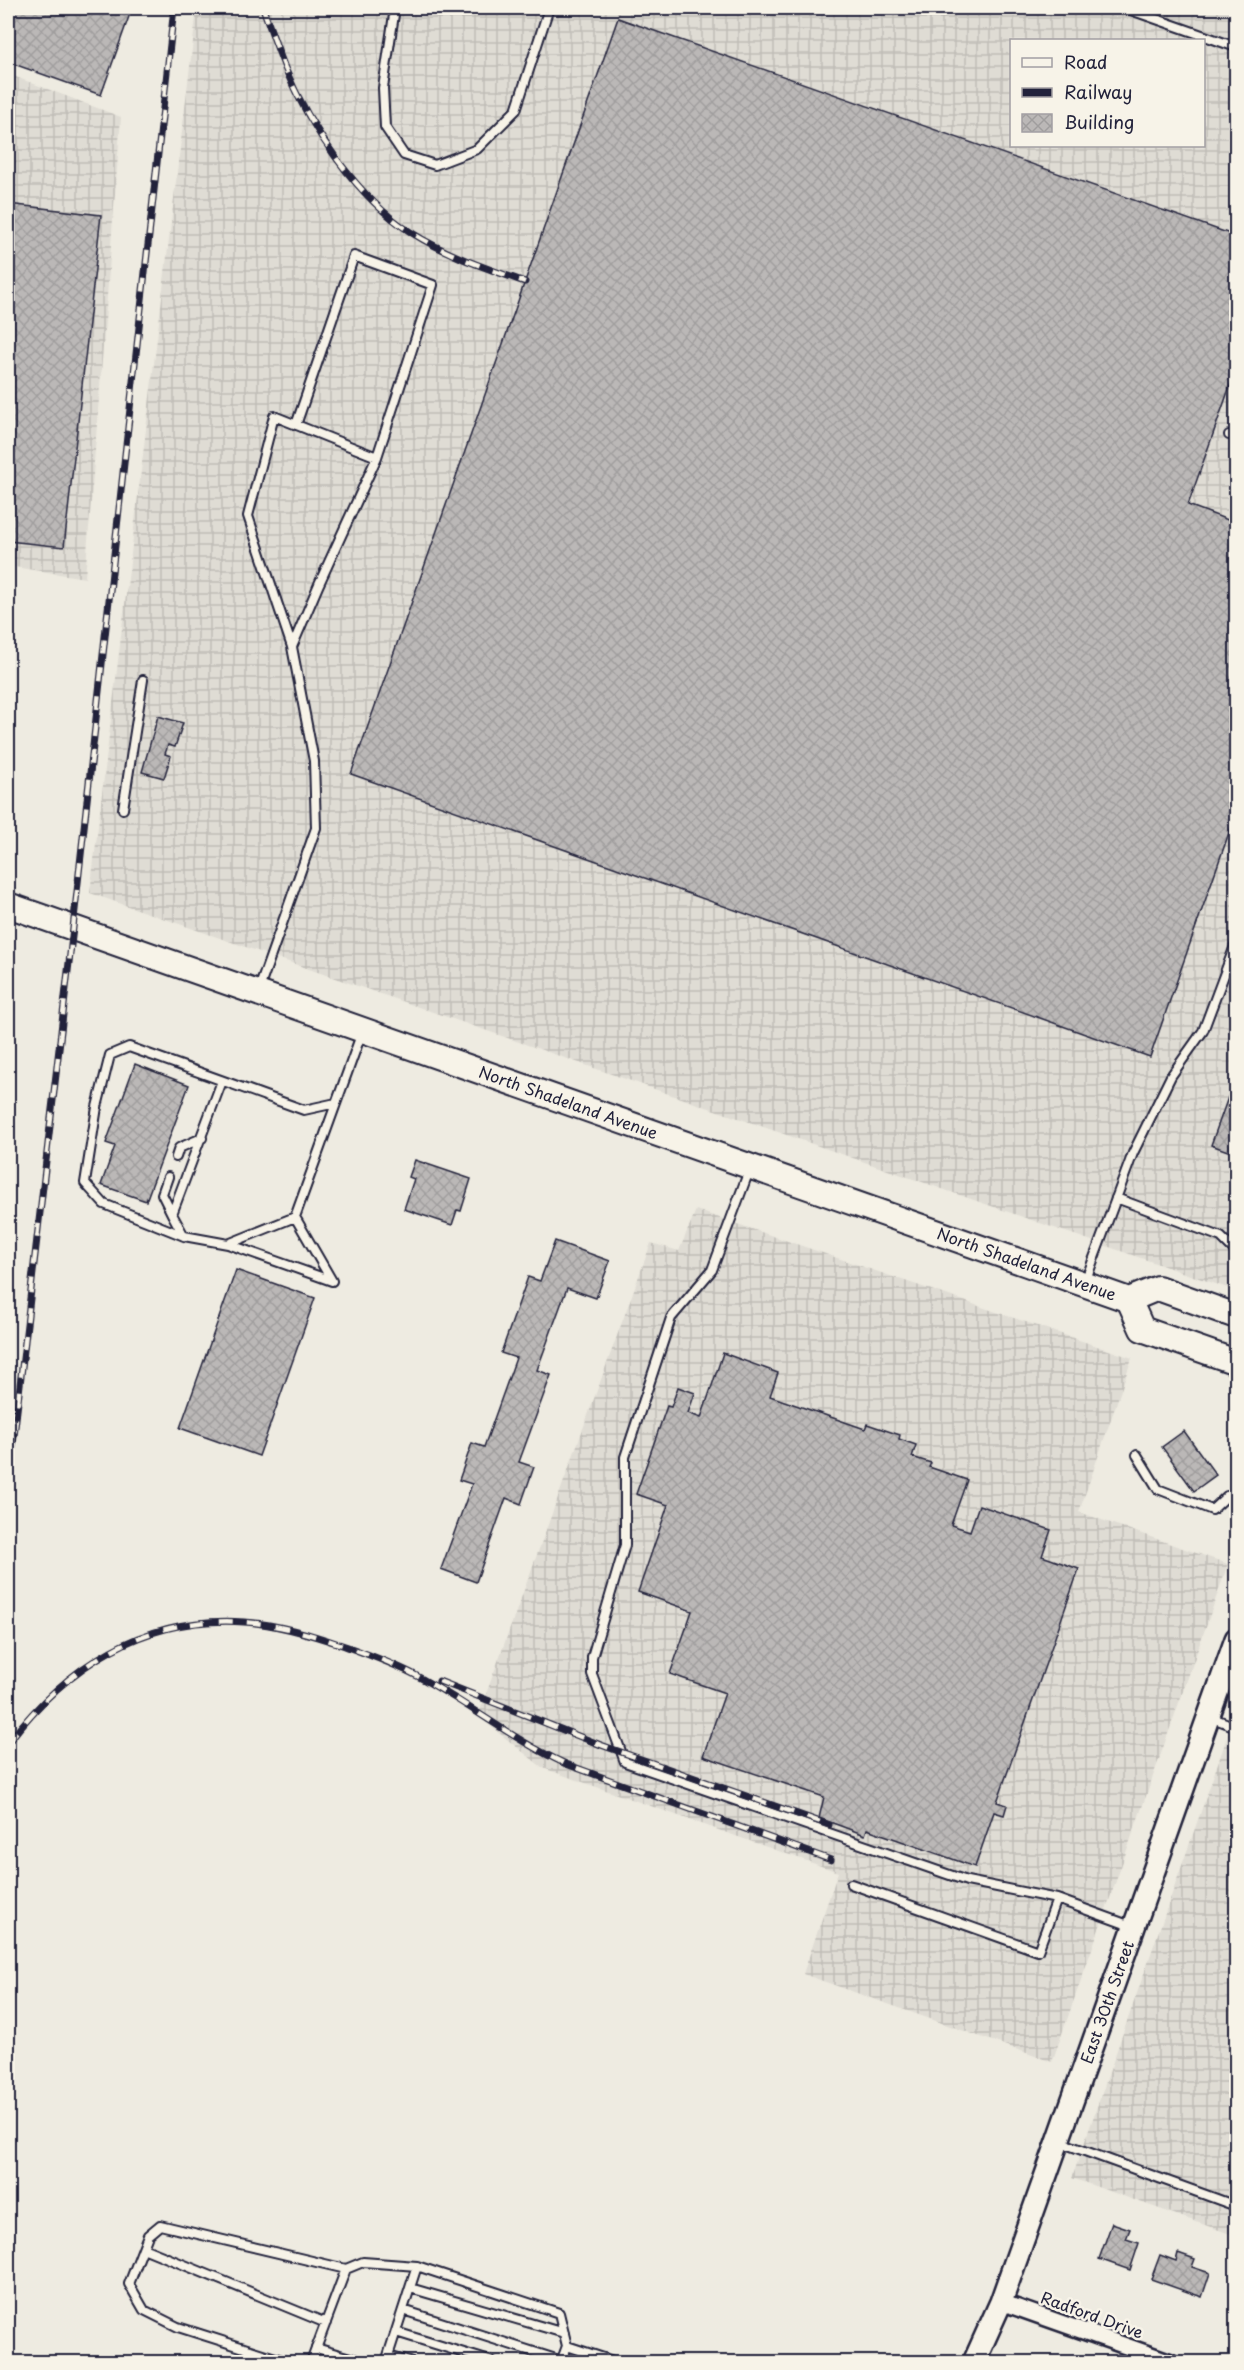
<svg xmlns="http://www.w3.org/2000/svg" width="1244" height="2370" font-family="'Playpen Sans',sans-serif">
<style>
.industrial{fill:url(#industrial-grid);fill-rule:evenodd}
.building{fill:url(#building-cross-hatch);stroke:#22223b;stroke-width:1.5}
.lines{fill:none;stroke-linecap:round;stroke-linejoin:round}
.lane-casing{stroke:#22223b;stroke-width:12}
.street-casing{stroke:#22223b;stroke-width:20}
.secondary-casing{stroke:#22223b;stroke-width:26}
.primary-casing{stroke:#22223b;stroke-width:28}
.lane{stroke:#f7f3e8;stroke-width:8}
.street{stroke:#f7f3e8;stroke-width:15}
.secondary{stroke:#f7f3e8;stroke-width:21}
.primary{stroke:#f7f3e8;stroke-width:24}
.rail-casing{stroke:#22223b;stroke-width:7}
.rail{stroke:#f7f3e8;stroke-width:4.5;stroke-dasharray:14;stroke-linecap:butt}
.labels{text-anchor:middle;stroke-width:5;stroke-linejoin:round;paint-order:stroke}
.street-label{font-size:16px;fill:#22223b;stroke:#f7f3e8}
</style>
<defs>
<pattern id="industrial-grid" width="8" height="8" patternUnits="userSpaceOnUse" patternTransform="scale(1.5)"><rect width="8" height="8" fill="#dfdcd4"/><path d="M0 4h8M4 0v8" fill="none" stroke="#bfbcb7"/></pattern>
<pattern id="building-cross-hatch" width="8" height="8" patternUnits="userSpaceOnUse" patternTransform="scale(1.5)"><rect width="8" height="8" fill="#bbb8b7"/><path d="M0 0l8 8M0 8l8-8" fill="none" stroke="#a09e9e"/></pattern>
</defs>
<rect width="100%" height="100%" fill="#eeebe1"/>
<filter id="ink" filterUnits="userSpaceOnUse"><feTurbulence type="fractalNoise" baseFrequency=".0167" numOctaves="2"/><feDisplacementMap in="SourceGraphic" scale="12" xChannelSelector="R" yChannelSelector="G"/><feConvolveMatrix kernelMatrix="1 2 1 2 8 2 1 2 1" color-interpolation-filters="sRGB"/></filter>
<g filter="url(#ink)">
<path class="industrial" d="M197,8h1039v1283l-1146,-398zM1012,40h192v106h-192z
M8,74l113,43 -36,461 -77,-12z
M696,1210l436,148 -53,154 149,52 -176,498 -249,-88 35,-102 -295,-104 -65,-52 173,-473 28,8z
M1236,1712v524l-164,-58z"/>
<path class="building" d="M8,8h124l-31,87 -93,-33z
M618,18l618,218v133l-48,136 48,18v290l-86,244 -799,-283z
M8,204l93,11 -37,332 -56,-6z
M158,716l25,7 -8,24 -7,-2 -3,9 6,2 -7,22 -22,-6z
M135,1064l54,21 -43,116 -45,-16 14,-39 -9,-3z
M1236,1075v79l-25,-9z
M415,1160l56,19 -10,32 -4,-1 -5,15 -48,-16 10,-30 -5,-2z
M555,1241l55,20 -14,37 -29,-10 -30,82 14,5 -32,87 15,5 -13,37 -15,-6 -30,84 -35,-13 31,-85 -13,-4 13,-37 12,4 32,-89 -15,-5 27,-76 12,4z
M236,1270l79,28 -56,158 -79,-28z
M723,1353l55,20 -8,23 95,33 2,-5 33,11 -1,4 17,6 -4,12 19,6 -2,4 38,13 -16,45 19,6 9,-26 72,25 -9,26 37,13 -82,233 10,3 -3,10 -10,-3 -19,55 -108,-38 -2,6 -46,-17 5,-21 -121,-41 22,-63 -55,-19 22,-63 -54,-19 30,-87 -32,-11 31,-88 4,1 7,-20 17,6 -7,20 13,5z
M1184,1431l32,44 -22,16 -32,-44z
M1112,2223l18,6 -4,10 13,4 -9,27 -31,-11z
M1178,2253l17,6 -3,8 18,6 -8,24 -51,-18 9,-24 16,6z"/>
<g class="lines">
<g class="lane-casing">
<path id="lane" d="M395,8l-12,80 2,39 19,28 31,10 42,-16 39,-39 33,-102
M1125,8l111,39
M296,425l58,-169 79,29 -56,172
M1229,435h7
M123,809l20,-129
M259,989l57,-161 -2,-67 -22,-114 -44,-131 26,-100 103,41 -58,127 -27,63
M176,1157l3,-9 23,-10
M750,1168l-38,102 -41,48 -46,139v88l-33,112v17l33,88 342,119 90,18 74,27
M168,1177l-6,17 10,20
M1116,1198l105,39 15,15
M295,1217l-67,27 104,37 -37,-64 67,-185
M184,1236l-12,-22 50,-133
M228,1244l-44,-8 -80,-32 -19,-21 12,-76 13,-52 19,-8 175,63 32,-7
M1085,1282l48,-129 38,-77 32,-45 33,-88
M1137,1455l21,34 54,21 15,-14
M1210,1717l26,10
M851,1884l187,67 19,-52
M1060,2142l176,64
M143,2248l183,75
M410,2288l154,45
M403,2310l159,51
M396,2332l97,30
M567,2346l49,16
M316,2348l48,14
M388,2356l22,6
M288,2362l-110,-35 -34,-17 -15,-26 19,-49 12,-10 186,44
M311,2362l35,-93 17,-7 54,4
M386,2362l31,-96 142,47 8,33 -6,16"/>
</g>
<g class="street-casing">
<path id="street" d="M1001,2302l170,60"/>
</g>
<g class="secondary-casing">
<g id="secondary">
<path id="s1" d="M974,2362l27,-60 235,-663"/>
</g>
</g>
<g class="primary-casing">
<g id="primary">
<path id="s2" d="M8,905l1121,395 29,-12 78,28"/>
<path d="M1129,1300l13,29 94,33"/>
</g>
</g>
<use href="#lane" class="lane"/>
<use href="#street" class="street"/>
<use href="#secondary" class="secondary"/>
<use href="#primary" class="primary"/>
<g class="rail-casing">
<path id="rail" d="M263,8c7,20 14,40 22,60 24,58 73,131 127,165 35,22 74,35 113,49
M8,1488l65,-560 101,-920
M439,1681l162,64 228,80
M8,1743c58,-77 137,-128 236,-121 33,2 66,12 98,23 25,9 51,18 75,31 51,27 96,64 149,88l265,96"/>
</g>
<use href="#rail" class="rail"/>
</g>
</g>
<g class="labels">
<g class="street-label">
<text dy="6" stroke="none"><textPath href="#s2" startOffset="594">North Shadeland Avenue</textPath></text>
<text dy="6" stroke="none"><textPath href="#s2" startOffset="1080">North Shadeland Avenue</textPath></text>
<text dy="6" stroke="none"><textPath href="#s1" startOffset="384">East 30th Street</textPath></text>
<text transform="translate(1092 2315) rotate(20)" y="6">Radford Drive</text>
</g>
</g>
<rect width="1244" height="2370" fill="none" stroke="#f7f3e8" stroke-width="30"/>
<rect x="15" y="15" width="1214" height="2340" fill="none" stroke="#22223b" stroke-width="2" filter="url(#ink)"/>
<rect x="1010" y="39" width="195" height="108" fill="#f7f3e8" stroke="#a29fa3" stroke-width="1.5"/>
<rect x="1022" y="58" width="30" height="9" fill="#f7f3e8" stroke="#a29fa3" stroke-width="1.5"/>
<text x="1064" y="69" font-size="18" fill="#22223b">Road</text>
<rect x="1022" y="88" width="30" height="9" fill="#22223b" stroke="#a29fa3" stroke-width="1.5"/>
<text x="1064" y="99" font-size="18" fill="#22223b">Railway</text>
<rect x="1022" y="114" width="30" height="18" fill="url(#building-cross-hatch)" stroke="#a29fa3" stroke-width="1.5"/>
<text x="1064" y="129" font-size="18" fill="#22223b">Building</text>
</svg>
